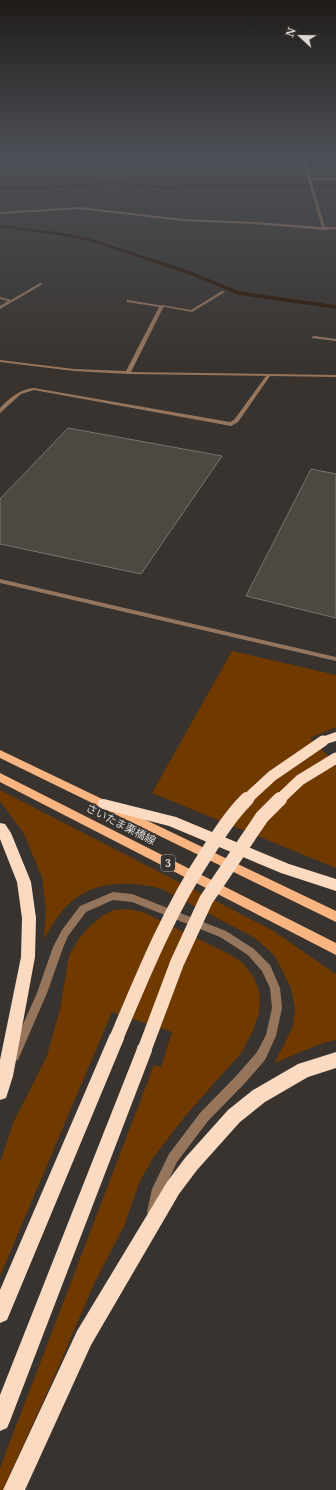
<svg xmlns="http://www.w3.org/2000/svg" width="336" height="1490" font-family="'Noto Serif','Noto Sans JP',serif">
<style>
.green{fill:#6f3900}
.lines{fill:none;stroke-linecap:round;stroke-linejoin:round}
.stream-far1{stroke:#2c1503;stroke-width:2.5}
.stream{stroke:#2c1503;stroke-width:3.5}
.building{fill:#4e4843;stroke:#7a736f}
.service{fill:#96755d;fill-rule:evenodd}
.minor{fill:#96755d;fill-rule:evenodd}
.tertiary{fill:#96755d;fill-rule:evenodd}
.primary{fill:#f8b481;fill-rule:evenodd}
.motorway{fill:#fbdac2;fill-rule:evenodd}
.motorway-bridge-far1{stroke:#fbdac2;stroke-width:11}
.motorway-bridge{stroke:#fbdac2;stroke-width:14}
.labels{text-anchor:middle;stroke-width:3.5;stroke-linejoin:round;paint-order:stroke}
.shield{fill:#38332e;stroke:#aba7a4;stroke-width:1}
.shield-label{font-size:10px;font-weight:bold;fill:#dcd9d6}
.street-label{font-size:11px;fill:#dcd9d6;stroke:#38332e}
</style>
<rect width="100%" height="100%" fill="#38332e"/>
<path class="green" d="M232,651l104,24v52l-26,11 26,26v104l-184,-75z
M0,790l272,140 64,44v66l-13,3 -49,20 10,-18 9,-19 2,-18 -4,-20 -17,-33 -19,-17 -93,-49c-30,-8 -66,-9 -91,13 -12,10 -19,24 -27,37l2,-29 -4,-33 -18,-43 -24,-33z
M127,909l16,3 88,43 13,9 10,14 6,16 -1,19 -6,17 -11,22 -56,63 -33,43 -13,23 -16,45 -30,58 -40,93 -51,113h-3v-22l154,-403 7,2 11,-35 -60,-20 -112,264v-113l14,-42 33,-65 13,-47 9,-53 9,-16 10,-12 14,-12 12,-6z"/>
<g class="lines">
<path class="stream-far1" d="M0,188l52,-1 62,-4 57,5 19,-3h146
M0,226l61,8 30,6 60,20"/>
<path class="stream" d="M148,259l42,14 49,20 97,14"/>
</g>
<path class="building" d="M68,428l154,28 -81,118 -141,-30v-45z
M311,469l25,5v144l-90,-22z"/>
<g class="lines">
<path class="service" d="M308,178h28v2h-27z
M40,283l3,1 -43,25v-3l8,-5 -8,-2v-2l11,3z
M222,291l3,1 -33,20 -32,-6 2,-1 29,5z
M113,892l19,2 94,37 28,18 16,16 10,23 2,20 -6,28 -11,24 -20,23 -37,38 -31,41 -13,28 -7,26 -4,2 -4,-2 -2,-4 5,-23 17,-35 31,-41 37,-38 20,-23 9,-17 6,-27 -2,-20 -8,-17 -14,-16 -28,-18 -88,-35 -19,-2 -27,12 -18,24 -5,12 -16,45 -29,67 -4,1 -4,-1 -1,-4 28,-63 16,-46 9,-17 18,-24z"/>
<path class="minor" d="M301,156h3l21,71h11v2l-12,1 -69,-6 -72,-3 -104,-12 -79,5v-2l79,-5 104,12 72,3 67,5z
M128,300l36,6 -33,66 205,3v2l-66,-1 -32,46 -7,4 -197,-36 -13,4 -21,19v-5c10,-10 19,-19 34,-20l196,34 4,-2 32,-44 -138,-2 -54,-3 -74,-9v-2l74,9 52,2 33,-64 -32,-5v-2z
M314,336l22,3v2l-24,-3v-1z"/>
<path class="tertiary" d="M0,579l336,78v4l-336,-78z"/>
<path class="primary" d="M0,750l336,161v11l-336,-164z
M0,773l336,170v12l-336,-173z"/>
<path class="motorway" d="M336,732v9l-13,4 -4,-1 -2,-3 2,-3z
M104,799l72,18 113,47 47,15v12l-55,-18 -112,-47 -70,-18 -1,-4 1,-4z
M0,823l5,1 6,9 20,49 5,36 -1,39 -22,119 -7,22 -6,2v-40l21,-103 1,-39 -5,-36 -17,-43z
M116,1031l6,3 2,5 -117,281 -7,3v-33l110,-256z
M144,1043l6,2 2,6 -142,370 -3,7 -7,3v-36l136,-344 2,-6z
M336,1052v16l-28,9 -43,25 -25,20 -43,48 -18,24 -88,151 -66,145h-22l74,-159 90,-149 18,-24 43,-48 25,-20 45,-26z"/>
<path class="motorway-bridge-far1" d="M246,800l26,-24 51,-35
M279,800l21,-20 36,-22"/>
<path class="motorway-bridge" d="M116,1039c27,-64 53,-128 91,-186 12,-19 24,-38 40,-54
M144,1051l33,-88 29,-63 56,-83 18,-18"/>
</g>
<linearGradient id="sky" x2="0" y2="1"><stop stop-color="#1f1c19"/><stop offset="0.43" stop-color="#4d5057"/><stop offset="1" stop-color="#4d5057" stop-opacity="0"/></linearGradient>
<rect width="336" height="365" fill="url(#sky)"/>
<g class="labels">
<rect class="shield" x="161" y="855" width="14" height="16" rx="3"/>
<g class="shield-label">
<text x="168" y="867">3</text>
</g>
<g class="street-label">
<text transform="translate(121 824) rotate(27)" y="4">さいたま栗橋線</text>
</g>
</g>
<g transform="translate(300 36) rotate(292)" stroke="#38332e" stroke-width="3" paint-order="stroke">
<path d="M0-3L7 15L0 10L-7 15Z" fill="#dcd9d6"/>
<text y="-6" font-size="11" font-weight="bold" text-anchor="middle" fill="#dcd9d6">N</text>
</g>
</svg>
